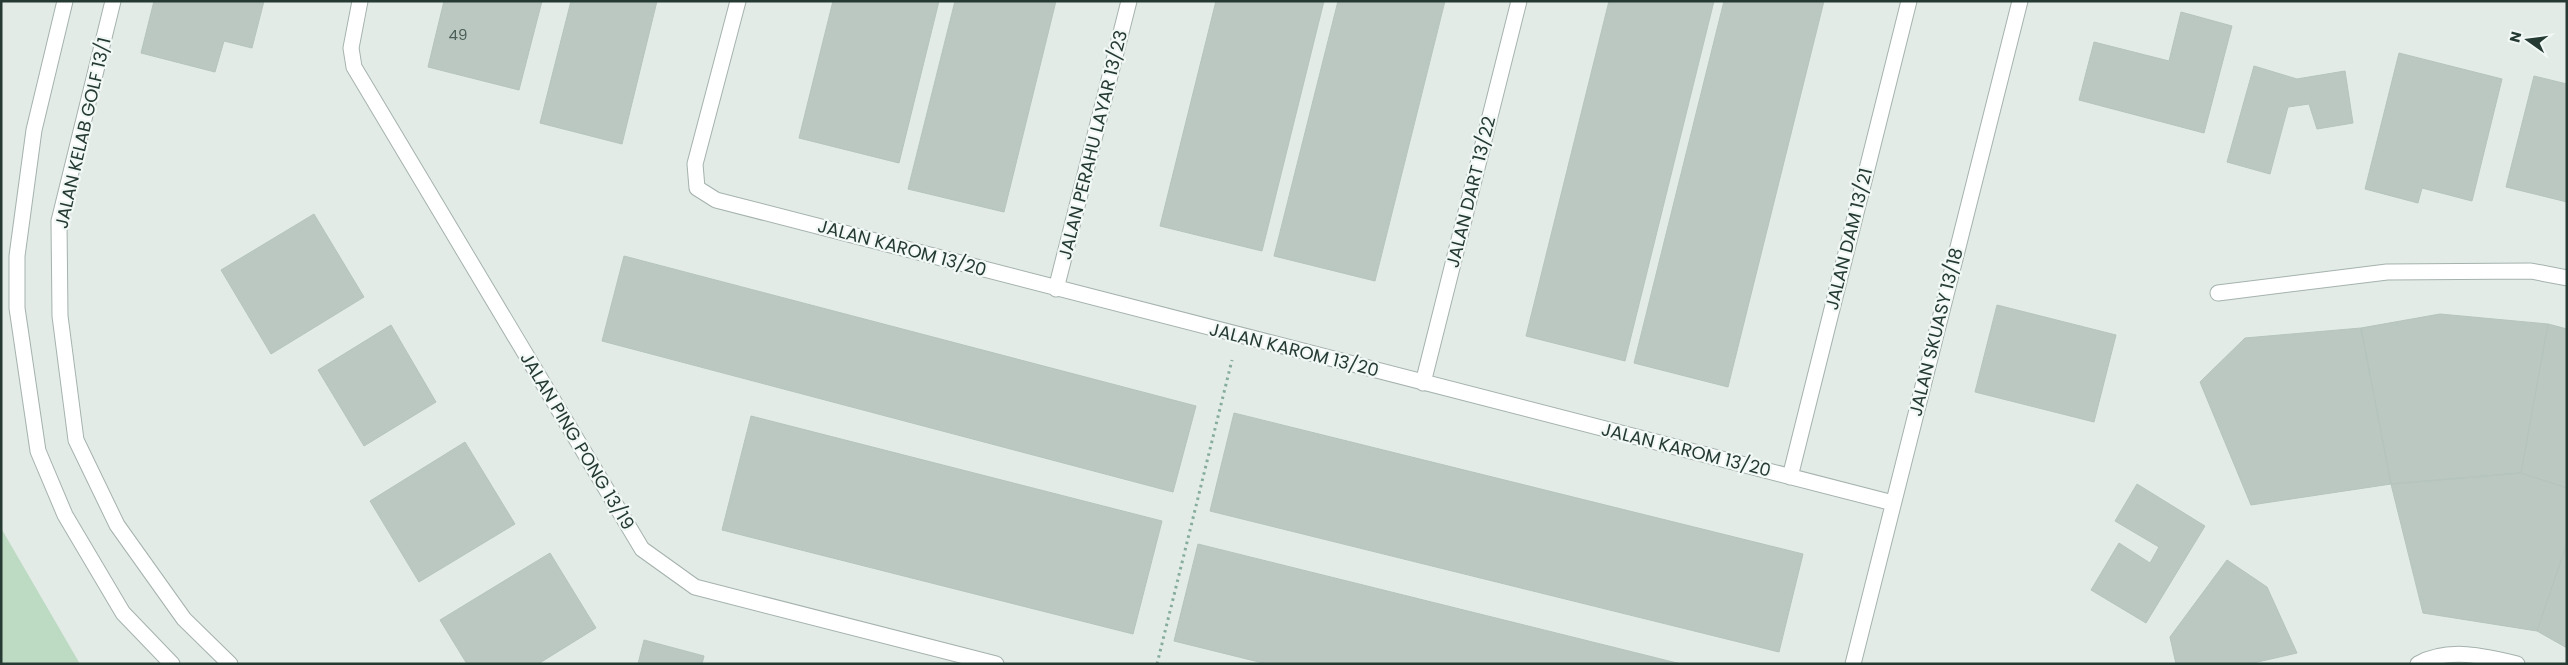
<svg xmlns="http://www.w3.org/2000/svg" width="2568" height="665" font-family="Poppins,sans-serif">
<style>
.green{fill:#bddac3}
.building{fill:#bbc8c2;stroke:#b5c4bd}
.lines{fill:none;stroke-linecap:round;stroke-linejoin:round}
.minor-casing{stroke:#a5b2ad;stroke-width:17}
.tertiary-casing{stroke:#a5b2ad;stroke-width:17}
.path{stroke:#85ac9e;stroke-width:3;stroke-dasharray:2.5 4;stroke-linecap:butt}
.minor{stroke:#fff;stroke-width:15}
.tertiary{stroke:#fff;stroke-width:15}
.labels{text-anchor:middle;stroke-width:4.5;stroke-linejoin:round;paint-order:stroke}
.number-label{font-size:15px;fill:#4a5e57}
.street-label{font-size:18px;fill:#243a33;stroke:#f2f8f5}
</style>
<rect width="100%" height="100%" fill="#e2ebe6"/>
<path class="green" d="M1,528l79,136h-79z"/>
<path class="building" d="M154,1h110l-12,47 -28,-7 -9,31 -74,-19z
M444,1h98l-23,89 -91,-23z
M571,1h86l-35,143 -82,-21z
M833,1h106l-40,162 -100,-25z
M955,1h101l-52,211 -96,-23z
M1216,1h108l-62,250 -102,-25z
M1338,1h107l-70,280 -101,-25z
M1609,1h105l-89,360 -99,-25z
M1724,1h100l-96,386 -94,-24z
M2181,12l51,14 -28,107 -125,-33 15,-58 75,19z
M2399,53l103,26 -30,122 -50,-13 -4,15 -53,-14z
M2254,66l43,13 48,-8 8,52 -36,6 -8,-25 -21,3 -18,67 -43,-12z
M2534,76l33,8v118l-61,-15z
M314,214l50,83 -93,57 -50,-84z
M624,256l572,150 -23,86 -571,-151z
M1997,305l119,30 -22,87 -119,-30z
M2440,314l108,10 -27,149 -130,11 -30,-156z
M2548,324l19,5v159l-46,-15z
M391,325l45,77 -72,44 -46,-76z
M2361,328l30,156 -140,21 -51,-123 45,-44z
M1234,413l569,141 -24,98 -569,-141z
M751,416l411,105 -29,113 -411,-104z
M465,442l50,82 -96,58 -49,-81z
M2521,473l46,15v55l-30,88 -114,-18 -32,-129z
M2137,484l68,42 -59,97 -55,-33 28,-47 31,20 9,-16 -44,-26z
M2567,543v105l-30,-17z
M1198,544l483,120h-414l-93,-23z
M550,553l46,75 -58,36h-71l-27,-44z
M2227,560l40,27 30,66 -48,11h-73l-6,-27z
M644,640l60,16 -2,8h-64z"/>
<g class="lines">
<g class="minor-casing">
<path id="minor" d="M360,1l-9,47 3,19 288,482 53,38 301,77
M738,1l-43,163 2,24 19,12 1177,303
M1056,289l73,-288
M2218,293l169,-21 144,-1 36,7
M1423,383l96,-382
M1790,477l119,-476
M1853,664l167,-663
M2418,664c30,-17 67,-8 99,0"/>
</g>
<g class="tertiary-casing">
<path id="tertiary" d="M65,1l-31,129 -17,126v52l21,143 27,64 58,98 49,51
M113,1l-54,220 1,95 16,124 41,85 67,94 46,45"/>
</g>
<path class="path" d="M1157,664l75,-304"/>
<use href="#minor" class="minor"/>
<use href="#tertiary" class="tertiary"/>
</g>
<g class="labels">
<g class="number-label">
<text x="458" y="40">49</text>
</g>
<g class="street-label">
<text transform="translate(83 133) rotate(-77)" y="6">JALAN KELAB GOLF 13/1</text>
<text transform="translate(1093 145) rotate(-76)" y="6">JALAN PERAHU LAYAR 13/23</text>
<text transform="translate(1471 192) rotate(-76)" y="6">JALAN DART 13/22</text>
<text transform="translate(1849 239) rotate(-76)" y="6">JALAN DAM 13/21</text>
<text transform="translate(902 248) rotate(15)" y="6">JALAN KAROM 13/20</text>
<text transform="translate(1936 332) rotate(-76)" y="6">JALAN SKUASY 13/18</text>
<text transform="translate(1294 350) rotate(14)" y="6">JALAN KAROM 13/20</text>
<text transform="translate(577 441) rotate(59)" y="6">JALAN PING PONG 13/19</text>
<text transform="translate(1686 450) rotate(14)" y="6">JALAN KAROM 13/20</text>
</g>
</g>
<rect width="2568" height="665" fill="none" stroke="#243a33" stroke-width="5"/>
<g transform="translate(2528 40) rotate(284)" stroke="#f2f8f5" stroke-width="4" paint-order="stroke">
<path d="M0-4L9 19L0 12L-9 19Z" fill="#243a33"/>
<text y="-8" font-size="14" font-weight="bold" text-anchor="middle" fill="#243a33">N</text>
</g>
</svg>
